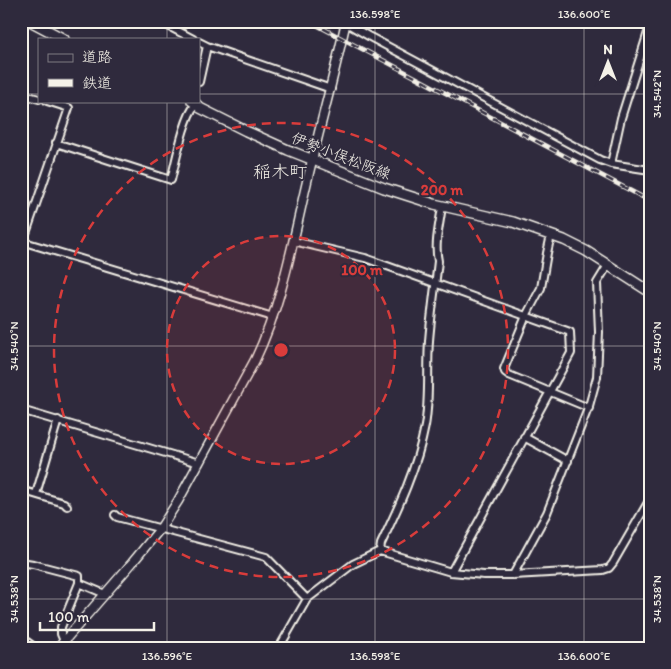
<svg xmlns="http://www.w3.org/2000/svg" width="671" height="669" font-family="Itim,'Klee One',sans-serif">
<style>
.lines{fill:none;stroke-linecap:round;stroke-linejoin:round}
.minor-casing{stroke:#f4f1e8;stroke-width:10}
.tertiary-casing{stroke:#f4f1e8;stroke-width:11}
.secondary-casing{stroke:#f4f1e8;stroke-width:12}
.primary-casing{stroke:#f4f1e8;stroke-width:14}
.minor{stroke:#2f2a3d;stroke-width:6}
.tertiary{stroke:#2f2a3d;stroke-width:8}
.secondary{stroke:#2f2a3d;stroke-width:9}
.primary{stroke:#2f2a3d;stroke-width:10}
.rail-casing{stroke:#f4f1e8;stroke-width:4.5}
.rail{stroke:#2f2a3d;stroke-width:2.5;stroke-dasharray:8;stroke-linecap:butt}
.ticks{fill:none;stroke:#f4f1e8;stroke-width:1;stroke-opacity:0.45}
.ring{fill:none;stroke:#d93c3b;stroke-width:2.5;stroke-dasharray:9 6}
.labels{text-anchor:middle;stroke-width:4;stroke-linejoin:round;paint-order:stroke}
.street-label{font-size:15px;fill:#f4f1e8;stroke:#2f2a3d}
.quarter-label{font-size:18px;fill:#f4f1e8;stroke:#2f2a3d}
.centre{fill:#d93c3b;stroke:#2f2a3d;stroke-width:2.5}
.ring-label{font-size:15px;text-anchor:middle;font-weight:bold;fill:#d93c3b;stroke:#2f2a3d;stroke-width:4;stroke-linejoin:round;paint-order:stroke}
.neatline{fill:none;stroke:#f4f1e8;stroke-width:2}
.ticks-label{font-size:12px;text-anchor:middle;fill:#f4f1e8}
</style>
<rect width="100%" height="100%" fill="#2f2a3d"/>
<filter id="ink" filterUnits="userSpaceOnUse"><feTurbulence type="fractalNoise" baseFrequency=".02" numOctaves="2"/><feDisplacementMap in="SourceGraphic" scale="10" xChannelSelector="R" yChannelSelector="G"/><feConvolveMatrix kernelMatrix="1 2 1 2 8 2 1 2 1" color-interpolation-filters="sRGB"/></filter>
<g filter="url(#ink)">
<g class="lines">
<g class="minor-casing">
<path id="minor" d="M159,21l34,18
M346,23l24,14 230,123 11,4 39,6
M199,42l8,4 124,43
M199,82l8,-36
M21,94l18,5
M56,143l115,37c5,-19 13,-63 25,-76
M611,164l10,-46 29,-92 -15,-5
M551,235l-4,18 -6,35 -15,28 -22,53 1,3 4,3 80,33
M21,241l252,76
M293,241l72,17 205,74 1,21 -120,219
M21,248l48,-140 -22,-7
M21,410l178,53
M524,437l44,24
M21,490l43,13 3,3
M36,494l22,-74
M115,515l2,2 149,40 41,42
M380,551l1,-7c18,-38 36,-76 44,-118 5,-28 2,-57 4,-85 2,-26 6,-53 9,-80 -4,-17 2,-38 4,-55
M21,562l12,2 46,12v7l-18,44v7l3,7
M513,575l34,-62 42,-107 8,-29 2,-45 -2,-49 11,-18
M79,583l26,11
M279,648l28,-49 46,-35 27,-13 71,21 33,3h29l90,-5 6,-2 4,-5 37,-64"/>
</g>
<g class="tertiary-casing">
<path id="tertiary" d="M58,648l74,-85 28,-34 18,-28 77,-141c28,-58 39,-125 54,-187 12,-51 26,-101 37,-152"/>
</g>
<g class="secondary-casing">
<path id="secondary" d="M30,21l34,18
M192,101l4,3 4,4 46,23 42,19 96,38 50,16 79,18 51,18 22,11 64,41"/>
</g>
<g class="primary-casing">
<path id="primary" d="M21,640l11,8"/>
</g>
<use href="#minor" class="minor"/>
<use href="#tertiary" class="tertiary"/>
<use href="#secondary" class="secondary"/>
<use href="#primary" class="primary"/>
<g class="rail-casing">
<path id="rail" d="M309,21l341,180"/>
</g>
<use href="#rail" class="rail"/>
</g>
</g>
<path class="ticks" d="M167,21v18M375,21v627M584,21v627M21,94h18M199,94h451M167,101v547M21,346h629M21,599h629"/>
<circle cx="281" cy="350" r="114" fill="#d93c3b" fill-opacity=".12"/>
<g class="ring">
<circle cx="281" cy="350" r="114"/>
<circle cx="281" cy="350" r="227"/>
</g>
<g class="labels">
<g class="street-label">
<text transform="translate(341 156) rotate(21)" y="5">伊勢小俣松阪線</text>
</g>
<g class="quarter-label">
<text x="280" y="178">稲木町</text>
</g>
</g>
<circle cx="281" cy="350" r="8" class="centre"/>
<g class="ring-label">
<text x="442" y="195">200 m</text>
<text x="362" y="275">100 m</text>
</g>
<rect width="671" height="669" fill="none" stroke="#2f2a3d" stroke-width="55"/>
<rect x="38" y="38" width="162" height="65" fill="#2f2a3d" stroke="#7e7a81"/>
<rect x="48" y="54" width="25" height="8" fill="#2f2a3d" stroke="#7e7a81"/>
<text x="82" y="62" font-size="15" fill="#f4f1e8">道路</text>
<rect x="48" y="79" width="25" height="8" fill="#f4f1e8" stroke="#7e7a81"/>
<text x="82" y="88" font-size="15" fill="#f4f1e8">鉄道</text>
<g transform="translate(608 62)" stroke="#2f2a3d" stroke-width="4" paint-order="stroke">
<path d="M0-4L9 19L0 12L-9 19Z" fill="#f4f1e8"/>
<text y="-8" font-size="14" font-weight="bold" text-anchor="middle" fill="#f4f1e8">N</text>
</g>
<path d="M40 622v8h114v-8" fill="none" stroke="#f4f1e8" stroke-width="2.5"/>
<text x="48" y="622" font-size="15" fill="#f4f1e8" stroke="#2f2a3d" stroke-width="4" paint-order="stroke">100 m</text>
<rect x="28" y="28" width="616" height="614" class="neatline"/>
<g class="ticks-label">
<text x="375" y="18">136.598°E</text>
<text x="584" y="18">136.600°E</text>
<text transform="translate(657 94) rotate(-90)" y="4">34.542°N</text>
<text transform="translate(14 346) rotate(-90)" y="4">34.540°N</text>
<text transform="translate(657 346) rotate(-90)" y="4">34.540°N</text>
<text transform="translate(14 599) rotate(-90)" y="4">34.538°N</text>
<text transform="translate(657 599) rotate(-90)" y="4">34.538°N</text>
<text x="167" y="660">136.596°E</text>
<text x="375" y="660">136.598°E</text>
<text x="584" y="660">136.600°E</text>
</g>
</svg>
